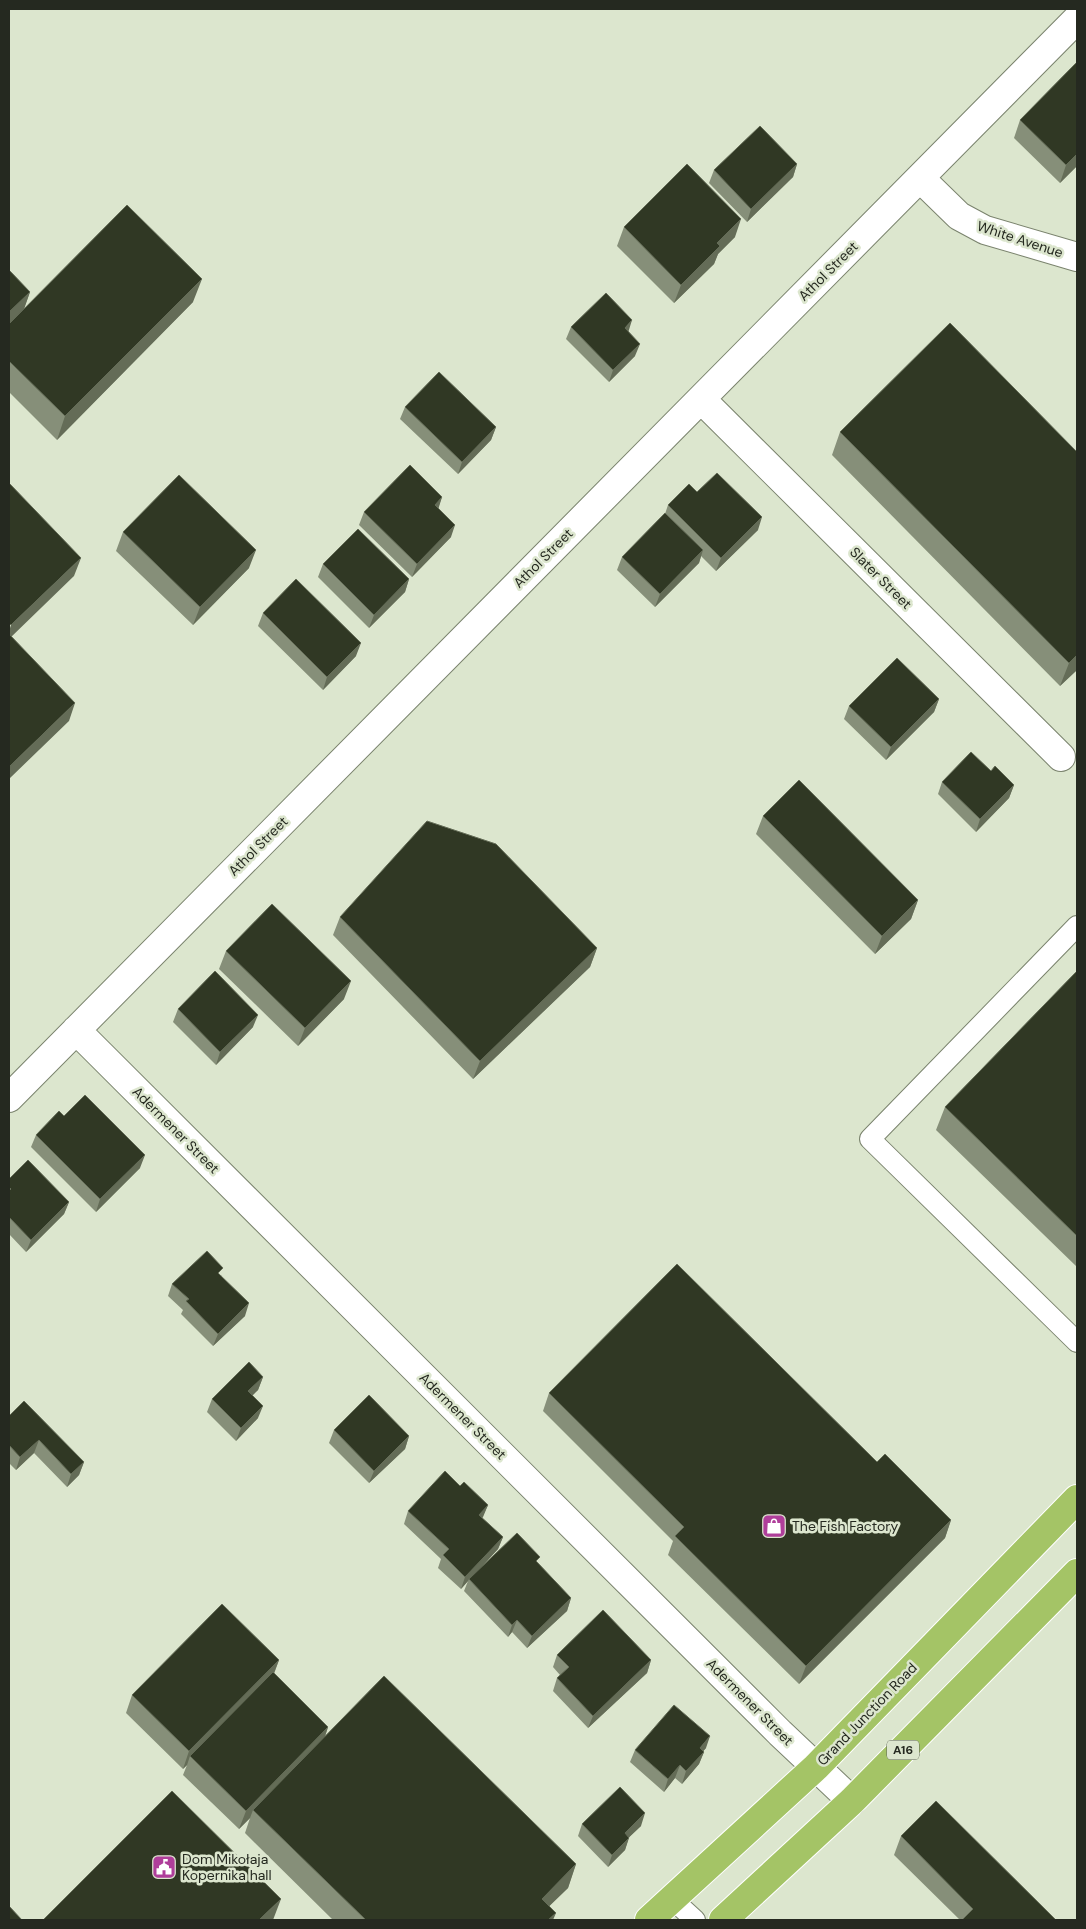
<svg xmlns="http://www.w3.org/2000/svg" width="1086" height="1929" font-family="'DM Sans',sans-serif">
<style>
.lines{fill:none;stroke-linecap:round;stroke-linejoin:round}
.service-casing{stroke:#7a836d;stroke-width:22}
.minor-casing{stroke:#7a836d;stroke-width:30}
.trunk-casing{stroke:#fff;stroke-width:30}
.service{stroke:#fff;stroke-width:20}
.minor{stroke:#fff;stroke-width:28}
.trunk{stroke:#a4c466;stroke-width:28}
.wall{fill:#868f79}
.shaded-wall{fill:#646c57}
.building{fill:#303824;stroke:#646c57}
.labels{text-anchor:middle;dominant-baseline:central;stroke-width:5;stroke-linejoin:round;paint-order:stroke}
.shield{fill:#dce6ce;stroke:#5c6254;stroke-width:1}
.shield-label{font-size:12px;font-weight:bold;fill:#252920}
.street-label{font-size:14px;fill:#252920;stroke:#dce6ce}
.poi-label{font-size:14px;fill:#252920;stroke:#dce6ce;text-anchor:start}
</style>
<rect width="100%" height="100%" fill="#dce6ce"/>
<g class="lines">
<g class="service-casing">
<path id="service" d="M1077,926l-207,213 207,203
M671,1898l24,22"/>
</g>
<g class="minor-casing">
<path id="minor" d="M920,178l39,38 26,14 92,27
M701,399l360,358
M76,1030l704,703 72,68
M9,1098l1068,-1079"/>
</g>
<g class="trunk-casing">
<path id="trunk" d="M649,1920l167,-153 261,-268
M723,1920l129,-119 225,-228"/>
</g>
<use href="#service" class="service"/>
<use href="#minor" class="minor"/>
<use href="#trunk" class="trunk"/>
</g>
<path class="wall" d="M1077,62v104l-17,17 -46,-45 6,-18z
M797,164l-4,13 -46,45 -38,-39 5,-13z
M624,227l111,10 -17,17 -4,10 -40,39 -57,-57z
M9,270l21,22 -6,16 169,-6 -136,138 -48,-48z
M571,327l57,5 7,24 -26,26 -43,-43z
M405,407l91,20 -5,13 -33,34 -58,-55z
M840,432l237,238 -17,16 -228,-231z
M697,492l61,38 -42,41 -15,-15 -2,7 -44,44 -38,-37 5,-13 43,-43 3,-9z
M442,497l-4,11 13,29 -39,40 -53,-52 5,-13z
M123,532l126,36 -56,57 -77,-74z
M323,564l86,15 -4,13 -36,36 -51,-51z
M263,613l93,43 -33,34 -65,-64z
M939,699l-5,13 -48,48 -42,-41 5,-13z
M991,771l23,14 -5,13 -33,34 -38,-38 4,-12z
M763,816l155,84 -7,19 -36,35 -119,-120z
M340,917l257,31 -7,19 -117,112 -140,-144z
M226,951l118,48 -46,47 -79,-77z
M1077,971v296l-141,-137 9,-23z
M178,1009l75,18 -37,38 -43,-43z
M64,1116l76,52 -44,44 -65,-65 5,-12z
M9,1179l60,23 -5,12 -38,38 -17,-18z
M221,1275l24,41 -32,30 -32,-32 2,-4 -15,-14 4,-12z
M263,1377l-5,13 -6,5 6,23 -22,23 -29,-29 5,-13z
M549,1393l328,69 74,58 -6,18 -146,146 -131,-129 5,-14 -130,-130z
M9,1416l75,46 -5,13 -12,12 -33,-34 -18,17 -7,-7z
M334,1430l75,6 -4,13 -36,34 -40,-40z
M460,1486l28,19 -6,13 21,19 -5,12 -16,17 56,-3 33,35 -4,13 -40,37 -15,-16 -4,5 -44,-46 4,-10 -7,8 -23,-21 3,-9 -37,-35 4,-13z
M557,1655l94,5 -4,13 -59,55 -35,-37 4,-13 3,-3 -7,-8z
M279,1660l-5,14 54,53 -3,10 251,127 -8,24 -19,18 4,14h-220l-88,-87 5,-15 -11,11 -56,-54 4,-10 -4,4 -57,-56 6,-18z
M706,1748l-3,3 1,1 -5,12 -17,20 -7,-6 -11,14 -34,-30 5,-12z
M582,1824l59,2 -12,11 -4,13 -17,17 -30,-31z
M901,1836l155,84h-96l-66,-65z"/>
<path class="shaded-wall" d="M1077,154v12l-17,17 6,-18z
M797,164l-4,13 -46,45 4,-13z
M741,219l-6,18 -17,17 -4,10 -40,39 7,-18 36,-42z
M202,279l-9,23 -136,138 8,-24z
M30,292l-8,23 -13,12v-15z
M632,320l-4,13 -3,-5z
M640,344l-5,12 -26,26 4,-12z
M496,427l-5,13 -33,34 4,-12z
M442,497l-4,13 -3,-5z
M762,517l-4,13 -42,41 5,-13z
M455,525l-4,12 -39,40 5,-13z
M256,550l-7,18 -56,57 7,-18z
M703,550l-4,13 -44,44 5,-13z
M81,558l-7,18 -65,63v-8l2,-6z
M409,579l-4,13 -36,36 5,-13z
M361,643l-5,13 -33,34 4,-13z
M1077,655v15l-17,16 9,-23z
M939,699l-5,13 -48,48 5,-13z
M75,703l-6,18 -60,58v-12z
M1014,785l-5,13 -33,34 4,-13z
M918,900l-7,19 -36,35 7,-18z
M597,948l-7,19 -117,112 7,-18z
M351,981l-7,18 -46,47 7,-18z
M258,1015l-5,12 -37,38 4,-13z
M145,1155l-5,13 -44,44 4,-13z
M69,1202l-5,12 -38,38 5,-12z
M249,1303l-4,13 -32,30 5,-12z
M263,1377l-5,13 -14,14 4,-13z
M263,1406l-5,12 -22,23 5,-13z
M409,1436l-4,13 -36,34 5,-12z
M39,1440l-5,13 -18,17 4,-13z
M84,1462l-5,13 -12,12 4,-13z
M488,1505l-5,12 -9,10 5,-12z
M951,1520l-6,18 -146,146 7,-18z
M503,1537l-5,12 -28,31 -1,-1 -1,2 -7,8 4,-12z
M571,1598l-4,13 -40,37 5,-12z
M517,1620l-5,12 -4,5 4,-12z
M279,1660l-7,18 -82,78 -3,9 -4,4 6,-18z
M651,1660l-4,13 -59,55 5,-12z
M328,1727l-6,18 -69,65 -3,8 -11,11 7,-18z
M710,1736l-4,12 -11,13 5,-13z
M704,1752l-5,12 -17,20 4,-13z
M680,1765l-5,13 -11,14 4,-13z
M645,1813l-4,13 -21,20 5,-13z
M629,1838l-4,12 -17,17 4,-12z
M576,1864l-8,24 -33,32 7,-21z
M281,1899l-8,21h-14z
M556,1913l-3,7h-5z"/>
<path class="building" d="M1077,62v92l-11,11 -46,-45z
M760,126l37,38 -46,45 -37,-39z
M687,164l54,55 -24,24 3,3 -39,39 -57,-58z
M127,205l75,74 -137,137 -56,-55v-37z
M9,270l21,22 -21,20z
M606,293l26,27 -7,8 15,16 -27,26 -42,-43z
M950,323l127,129v203l-8,8 -229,-231z
M439,372l57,55 -34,35 -57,-55z
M410,465l32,32 -7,8 20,20 -38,39 -53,-52z
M717,473l45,44 -41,41 -53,-53 21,-21 8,8z
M179,475l77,75 -56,57 -77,-75z
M9,483l72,75 -70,67 -2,-2z
M665,513l38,37 -43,44 -38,-37z
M358,529l51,50 -35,36 -51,-51z
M296,579l65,64 -34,34 -64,-64z
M9,634l66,69 -66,64z
M897,658l42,41 -48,48 -42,-41z
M971,752l20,19 4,-5 19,19 -34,34 -38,-37z
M799,780l119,120 -36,36 -119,-120z
M427,821l69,23 101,104 -117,113 -140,-144z
M272,904l79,77 -46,47 -79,-77z
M215,971l43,44 -38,37 -42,-43z
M1077,971v265l-132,-129z
M85,1095l60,60 -45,44 -64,-64 23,-24 5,5z
M28,1160l41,42 -38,38 -22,-23v-26l2,-2 -2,-2v-8z
M207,1251l16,17 -5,5 31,30 -31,31 -32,-33 3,-2 -17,-15z
M677,1264l200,198 8,-8 66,66 -145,146 -131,-130 9,-9 -135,-134z
M249,1362l14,15 -15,14 15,15 -22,22 -29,-29z
M369,1395l40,41 -35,35 -40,-41z
M24,1401l60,61 -13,12 -32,-34 -19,17 -11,-12v-29z
M445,1471l15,15 4,-4 24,23 -9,10 24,22 -38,40 -22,-22 6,-6 -41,-38z
M517,1533l23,24 -4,4 35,37 -39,38 -15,-16 -5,5 -43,-46z
M222,1604l57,56 -90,91 -57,-56z
M603,1610l48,50 -58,56 -36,-38 12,-11 -12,-12z
M273,1672l55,55 -82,84 -56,-55z
M384,1676l192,188 -34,35 14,14 -8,7h-182l-113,-110z
M674,1705l36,31 -10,12 4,4 -18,19 -6,-6 -12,14 -33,-29z
M620,1787l25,26 -20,20 4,5 -17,17 -30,-31z
M172,1791l109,108 -22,21h-216z
M936,1801l120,119h-94l11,-11 -72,-73z
M9,1906l13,14h-13z"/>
<defs>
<g id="shop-square" transform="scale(1.25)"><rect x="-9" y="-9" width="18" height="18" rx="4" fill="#af3e9a" stroke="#dce6ce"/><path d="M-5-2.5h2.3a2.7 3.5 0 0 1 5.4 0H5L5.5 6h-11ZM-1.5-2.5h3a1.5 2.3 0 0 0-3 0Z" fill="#fff"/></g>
<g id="civic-square" transform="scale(1.25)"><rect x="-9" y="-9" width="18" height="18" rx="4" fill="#af3e9a" stroke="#dce6ce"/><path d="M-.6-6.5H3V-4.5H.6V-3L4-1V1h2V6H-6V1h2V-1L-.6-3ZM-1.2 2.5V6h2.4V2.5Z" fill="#fff"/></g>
</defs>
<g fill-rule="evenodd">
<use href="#shop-square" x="774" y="1526"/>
<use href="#civic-square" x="164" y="1867"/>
</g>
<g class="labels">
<rect class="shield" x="887" y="1740.5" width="32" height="19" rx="4"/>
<g class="shield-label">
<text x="903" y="1750">A16</text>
</g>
<g class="street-label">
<text transform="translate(1020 239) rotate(18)">White Avenue</text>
<text transform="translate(828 271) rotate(-45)">Athol Street</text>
<text transform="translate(543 558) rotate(-45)">Athol Street</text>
<text transform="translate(881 578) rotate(45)">Slater Street</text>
<text transform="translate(258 846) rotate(-45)">Athol Street</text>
<text transform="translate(176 1130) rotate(45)">Adermener Street</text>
<text transform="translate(463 1416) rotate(45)">Adermener Street</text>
<text transform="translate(750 1702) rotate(45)">Adermener Street</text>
<text transform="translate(867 1714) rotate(-46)">Grand Junction Road</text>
</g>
<g class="poi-label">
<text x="792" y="1526">The Fish Factory</text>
<text x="182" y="1859">Dom Mikołaja<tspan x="182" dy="16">Kopernika hall</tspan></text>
</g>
</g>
<rect width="1086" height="1929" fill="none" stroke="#252920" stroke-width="20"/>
</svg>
